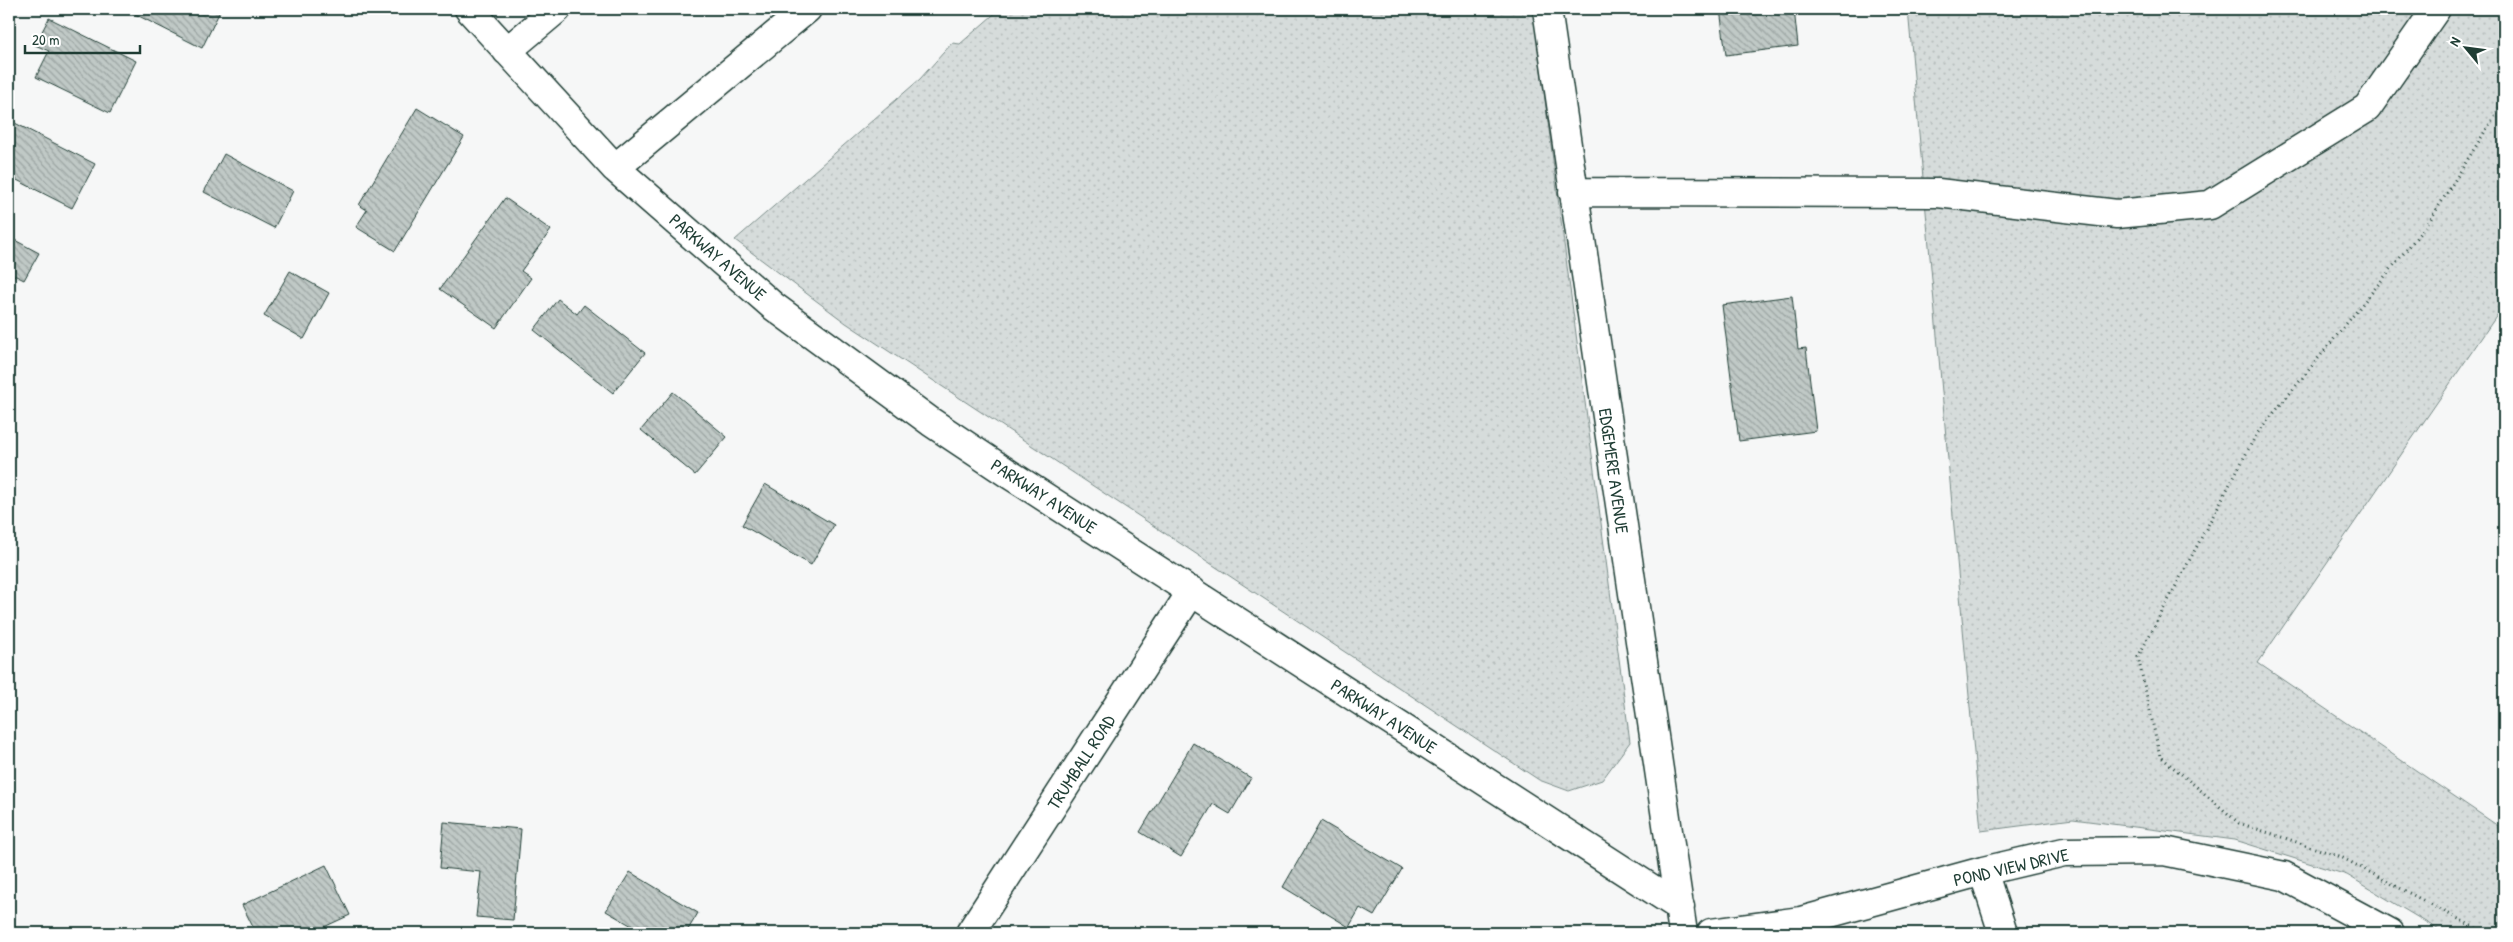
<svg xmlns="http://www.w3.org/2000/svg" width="2513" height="942" font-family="'Patrick Hand',sans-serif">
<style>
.grass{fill:url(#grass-dots);stroke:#7a8c88}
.building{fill:url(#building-back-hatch);stroke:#1f3d34}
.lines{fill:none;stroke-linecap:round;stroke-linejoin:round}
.minor-casing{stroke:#1f3d34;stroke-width:31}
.path{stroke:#1f3d34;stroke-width:3;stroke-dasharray:1 4;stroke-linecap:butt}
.minor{stroke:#fff;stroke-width:28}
.labels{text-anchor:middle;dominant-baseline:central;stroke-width:4;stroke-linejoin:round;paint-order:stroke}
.street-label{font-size:18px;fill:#1f3d34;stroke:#fff}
</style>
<defs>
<pattern id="grass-dots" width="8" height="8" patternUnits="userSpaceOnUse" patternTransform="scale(1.25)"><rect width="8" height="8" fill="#d6dcdb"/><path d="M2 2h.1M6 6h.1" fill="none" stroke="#b7bebd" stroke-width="1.8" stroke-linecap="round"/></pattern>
<pattern id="building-back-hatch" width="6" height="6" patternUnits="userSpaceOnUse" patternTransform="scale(1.25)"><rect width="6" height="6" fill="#c0c9c6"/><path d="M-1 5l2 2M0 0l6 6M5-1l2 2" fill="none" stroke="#9ba4a2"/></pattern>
</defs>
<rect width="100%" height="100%" fill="#f6f7f7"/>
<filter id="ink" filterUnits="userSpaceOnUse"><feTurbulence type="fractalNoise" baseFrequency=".02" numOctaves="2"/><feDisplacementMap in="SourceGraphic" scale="10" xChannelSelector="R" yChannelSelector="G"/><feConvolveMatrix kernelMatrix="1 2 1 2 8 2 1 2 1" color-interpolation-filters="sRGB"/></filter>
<g filter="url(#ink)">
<path class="grass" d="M1000,9h533l97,733 -28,38 -33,11 -30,-11 -693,-457 -111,-83 185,-161 32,-36 8,1z
M1908,9h596v296l-246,358 246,167v103h-60l-97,-58 -112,-35 -162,-21 -92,12z"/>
<path class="building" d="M125,9h96l-19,39z
M1720,9h74l4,37 -72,9z
M49,18l87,43 -26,52 -74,-36 13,-26 -14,-6z
M417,108l47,29 -69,114 -39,-24 11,-17 -8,-5z
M9,120l86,44 -23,44 -63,-32z
M224,154l69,37 -19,37 -70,-36z
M505,198l46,32 -30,41 10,7 -35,50 -56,-39z
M9,237l30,16 -15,27 -10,-5 -5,11z
M290,271l39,22 -25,46 -40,-23z
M1792,296l6,53 8,-1 10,83 -77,10 -17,-136z
M558,299l19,15 7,-9 61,48 -32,40 -79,-63z
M673,392l54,45 -32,38 -54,-45z
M765,484l69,41 -23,40 -69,-40z
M1193,743l58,35 -21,36 -17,-10 -32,53 -41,-25z
M1321,821l81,48 -28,47 -14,-8 -11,19 -66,-40z
M444,822l77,7 -8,91 -37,-3 5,-45 -41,-4z
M326,865l24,50 -39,18h-55l-14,-28z
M630,872l68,41 -12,20h-49l2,-3 -33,-19z"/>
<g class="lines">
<g class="minor-casing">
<path id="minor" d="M469,9l146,159 158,138 158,116 78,52 671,433
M1547,9l136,924
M507,51l50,-42
M615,168l192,-159
M1573,192l365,1 179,21 93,-9 157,-97 69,-99
M1983,871l20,62
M970,933l222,-342
M1711,933l90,-12 182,-50 81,-19 100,-1 120,25 106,57"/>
</g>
<path class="path" d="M2485,933l-146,-77 -100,-33 -79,-67 -22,-99 118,-222 173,-213 75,-121"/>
<use href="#minor" class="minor"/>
</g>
</g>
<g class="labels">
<g class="street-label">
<text transform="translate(718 257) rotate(41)">PARKWAY AVENUE</text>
<text transform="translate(1614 471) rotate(82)">EDGEMERE AVENUE</text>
<text transform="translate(1044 496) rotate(33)">PARKWAY AVENUE</text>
<text transform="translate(1384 716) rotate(33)">PARKWAY AVENUE</text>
<text transform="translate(1081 762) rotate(-57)">TRUMBALL ROAD</text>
<text transform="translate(2011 867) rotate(-13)">POND VIEW DRIVE</text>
</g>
</g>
<rect width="2513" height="942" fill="none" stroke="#fff" stroke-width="30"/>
<rect x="15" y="15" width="2483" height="912" fill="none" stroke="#1f3d34" stroke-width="2" filter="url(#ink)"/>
<g transform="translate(2466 48) rotate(299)" stroke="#ffffff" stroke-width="4" paint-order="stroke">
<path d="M0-4L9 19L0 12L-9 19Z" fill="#1f3d34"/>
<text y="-8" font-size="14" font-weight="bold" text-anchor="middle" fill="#1f3d34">N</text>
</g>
<path d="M25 45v8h115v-8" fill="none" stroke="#1f3d34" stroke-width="2.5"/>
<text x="32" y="45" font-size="15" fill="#1f3d34" stroke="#ffffff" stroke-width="4" paint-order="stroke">20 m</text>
</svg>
